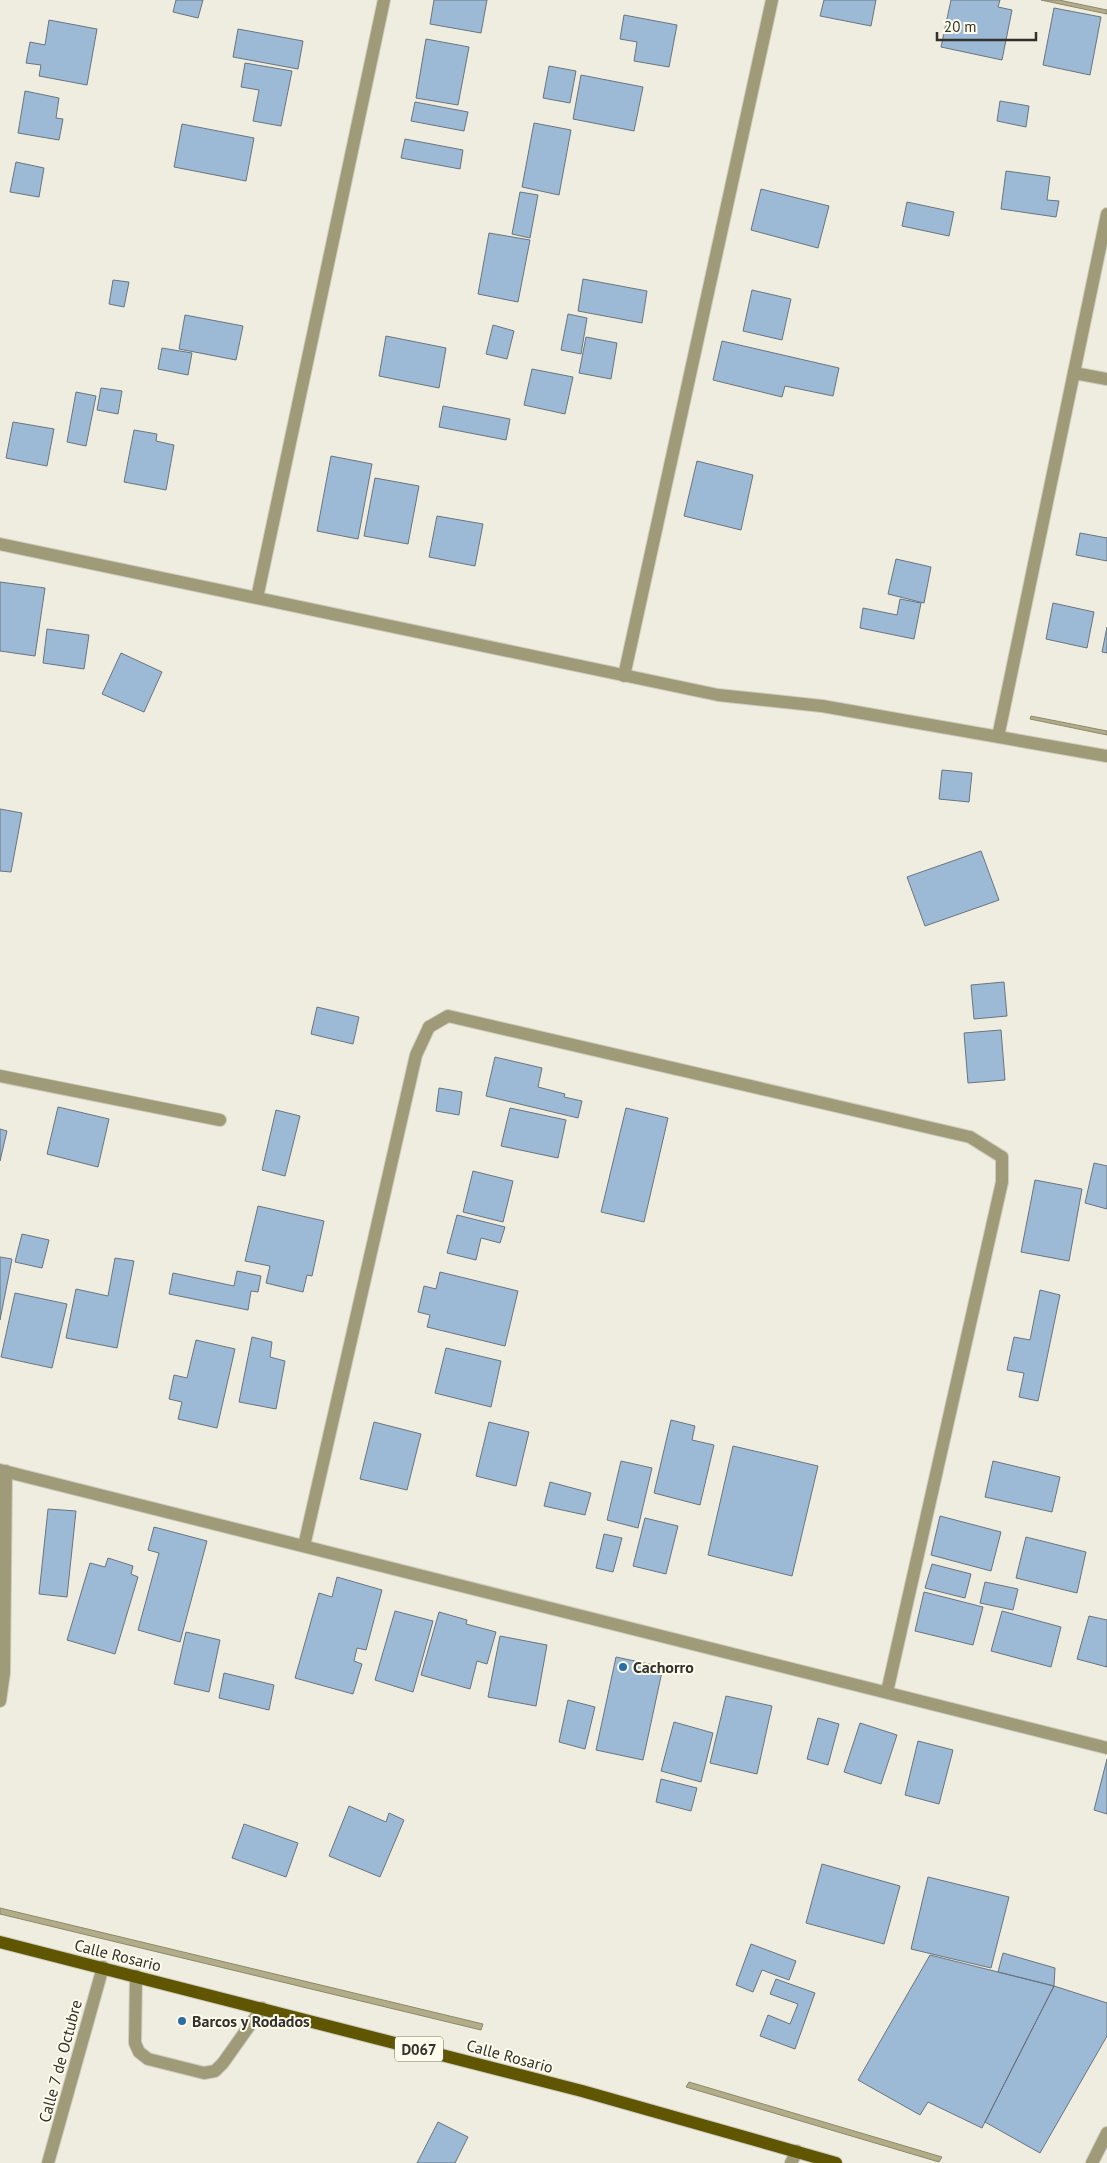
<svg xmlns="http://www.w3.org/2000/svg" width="1107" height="2163" font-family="'PT Sans',sans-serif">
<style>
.water{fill:#b2ad88;stroke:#8c886c}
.building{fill:#9cbad5;stroke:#6a747e}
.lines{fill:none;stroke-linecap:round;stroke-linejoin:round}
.service-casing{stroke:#cdcbbf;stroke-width:14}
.minor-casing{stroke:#cdcbbf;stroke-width:14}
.primary-casing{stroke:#cdcbbf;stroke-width:14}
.service{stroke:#9f9a77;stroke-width:12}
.minor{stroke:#9f9a77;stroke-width:12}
.primary{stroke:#605500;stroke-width:12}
.poi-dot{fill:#296da2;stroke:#fdfbec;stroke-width:2}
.labels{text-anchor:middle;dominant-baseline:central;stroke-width:4;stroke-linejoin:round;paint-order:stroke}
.shield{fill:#fdfbec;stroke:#6f6e66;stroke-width:1}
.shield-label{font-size:15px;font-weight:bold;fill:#32312c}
.poi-label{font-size:16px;font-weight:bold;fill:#32312c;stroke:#fdfbec;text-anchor:start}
.street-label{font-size:16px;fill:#32312c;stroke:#fdfbec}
</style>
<rect width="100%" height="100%" fill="#efeddf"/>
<path class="water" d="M1041,0h18l48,10v4z
M1031,716l76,15v4l-77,-16z
M0,1908l483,116 -2,6 -481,-116z
M689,2082l253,75 -3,5 -253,-75z"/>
<path class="building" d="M176,0h27l-5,18 -25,-6z
M434,0h53l-6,33 -51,-9z
M824,0h52l-5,26 -51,-10z
M951,0h49l-2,7 14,3 -10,50 -61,-13z
M1054,8l47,9 -11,58 -47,-10z
M624,15l53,10 -8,42 -35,-6 3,-19 -17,-3z
M49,20l48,9 -10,56 -48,-9 2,-11 -15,-2 4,-21 15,3z
M238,29l65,12 -5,28 -65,-12z
M426,39l43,8 -11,58 -42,-7z
M245,63l47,8 -11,55 -28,-5 6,-31 -18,-3z
M549,66l27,5 -6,32 -27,-5z
M581,75l62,12 -9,44 -61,-12z
M25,91l34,7 -3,20 7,1 -4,21 -41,-7z
M1000,101l29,5 -3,21 -29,-6z
M415,102l53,10 -4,19 -53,-10z
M534,123l37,7 -12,65 -37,-8z
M182,124l72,14 -8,43 -72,-14z
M405,139l58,11 -3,19 -59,-11z
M16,162l28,6 -5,29 -29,-5z
M1006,171l44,6 -3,23 12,1 -3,16 -55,-8z
M761,189l68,17 -11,42 -67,-18z
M520,192l18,3 -8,43 -18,-4z
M907,202l47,10 -5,24 -47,-10z
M489,233l41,7 -12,62 -40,-8z
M583,279l64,12 -5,32 -64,-12z
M113,280l16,2 -5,25 -15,-3z
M752,290l39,9 -9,41 -39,-9z
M568,314l19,4 -6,36 -20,-4z
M185,315l58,11 -7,34 -57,-11z
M493,325l21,6 -7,28 -21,-5z
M386,336l60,12 -7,40 -60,-12z
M586,337l31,6 -6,36 -32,-6z
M722,341l117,27 -6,28 -48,-10 -3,11 -69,-17z
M162,348l30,5 -4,22 -30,-6z
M532,369l41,8 -8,37 -41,-9z
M101,388l21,3 -4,23 -21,-4z
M76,392l20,4 -10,50 -19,-4z
M443,406l67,13 -4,21 -67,-13z
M13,422l41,7 -7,37 -41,-8z
M134,430l23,4 -1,7 18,4 -8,45 -42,-8z
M331,456l41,8 -14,75 -41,-8z
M697,461l56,14 -12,55 -57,-14z
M375,478l44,8 -11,58 -44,-8z
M437,516l46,8 -8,42 -46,-9z
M1080,533l27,5v23l-31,-6z
M896,559l35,8 -7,36 -36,-9z
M0,582l45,6 -10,68 -35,-5z
M900,599l21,4 -7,36 -54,-11 3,-20 34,7z
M1053,603l41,9 -7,36 -41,-9z
M1107,627v26l-5,-1z
M47,629l42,6 -5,34 -41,-6z
M121,653l41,19 -18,40 -42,-18z
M942,770l30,3 -3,29 -30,-3z
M0,809l22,4 -11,59 -11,-1z
M981,851l18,49 -74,26 -18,-49z
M1004,982l3,34 -33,3 -3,-34z
M317,1007l42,10 -6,27 -42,-10z
M1001,1030l4,50 -37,3 -4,-50z
M495,1057l47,11 -4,19 27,7 -1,3 18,4 -4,17 -92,-22z
M439,1088l23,4 -3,23 -23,-4z
M58,1107l51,12 -11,48 -51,-13z
M510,1108l56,12 -8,38 -57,-12z
M626,1108l42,10 -24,104 -43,-10z
M276,1110l24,6 -15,60 -23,-6z
M0,1129l7,2 -7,30z
M1094,1163l13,3v43l-22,-6z
M473,1171l40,10 -10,41 -40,-10z
M1035,1180l47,9 -13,72 -48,-9z
M258,1206l66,15 -12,55 -5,-1 -4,17 -37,-9 4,-17 -25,-5z
M457,1215l48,12 -5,16 -19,-5 -5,22 -29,-7z
M22,1234l27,6 -7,28 -27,-6z
M0,1257l12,2 -12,61z
M115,1258l19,3 -17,87 -51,-10 10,-49 32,7z
M237,1271l24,5 -3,16 -7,-1 -3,19 -79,-16 4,-21 61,13z
M440,1272l78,19 -13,55 -78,-19 3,-12 -12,-3 6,-26 12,3z
M1040,1290l20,5 -22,106 -19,-4 5,-24 -17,-3 7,-33 16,3z
M15,1293l52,11 -15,64 -51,-11z
M252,1337l20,5 -2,15 15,4 -9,48 -37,-7z
M196,1340l39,9 -18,79 -39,-9 4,-17 -13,-3 5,-24 13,3z
M446,1348l55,13 -10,46 -56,-14z
M671,1420l24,6 -3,14 22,5 -14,60 -46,-12z
M374,1422l47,12 -14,56 -47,-11z
M489,1422l40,10 -13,54 -40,-10z
M733,1446l85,20 -26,110 -84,-21z
M621,1461l31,7 -14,60 -31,-8z
M993,1461l67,16 -8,35 -67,-15z
M550,1482l41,11 -6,22 -41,-9z
M48,1509l28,2 -9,86 -28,-3z
M940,1516l61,16 -10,39 -60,-16z
M645,1518l33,8 -12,48 -33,-8z
M154,1527l53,14 -27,101 -42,-12 21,-77 -11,-3z
M604,1534l18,4 -9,34 -17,-4z
M1026,1537l60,15 -9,41 -61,-15z
M108,1558l25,8 -2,8 7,3 -23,77 -48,-14 23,-77 15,4z
M932,1564l39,10 -6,24 -40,-10z
M337,1577l45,13 -16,60 -9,-2 -3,13 8,3 -9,30 -58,-16 24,-85 13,4z
M985,1582l33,7 -5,21 -33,-7z
M924,1592l59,15 -10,38 -58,-14z
M395,1611l38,10 -20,71 -38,-12z
M1002,1611l59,16 -10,40 -60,-16z
M439,1612l28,8 -1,4 30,8 -9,32 -10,-3 -7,28 -49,-14z
M1089,1616l18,4v47l-30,-8z
M186,1632l34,8 -11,52 -35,-8z
M500,1636l47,9 -11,61 -48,-9z
M616,1657l47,10 -20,93 -47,-10z
M224,1673l50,12 -5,25 -50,-12z
M726,1696l46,10 -15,68 -47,-11z
M568,1700l27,7 -10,42 -26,-7z
M818,1718l21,6 -11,41 -21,-6z
M674,1722l39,11 -12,49 -40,-11z
M860,1723l37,12 -16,49 -37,-12z
M918,1741l35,9 -14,54 -34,-9z
M1107,1759v55l-13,-4z
M661,1779l36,9 -6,23 -35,-9z
M349,1806l37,16 3,-9 15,7 -24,57 -51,-21z
M244,1824l54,19 -12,34 -54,-19z
M822,1864l78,22 -16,58 -78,-21z
M928,1877l81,20 -18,71 -80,-19z
M751,1944l45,17 -7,19 -27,-10 -9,22 -17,-7z
M1003,1953l52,15 -1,18 -56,-14z
M930,1955l124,31 -72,142 -54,-26 -8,13 -62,-35z
M776,1979l39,14 -20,56 -35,-13 8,-21 22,9 8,-20 -28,-10z
M1054,1986l53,17v33l-67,117 -55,-31z
M438,2122l30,15 -13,26h-38z"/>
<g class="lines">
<g class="service-casing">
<path id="service" d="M429,1027l19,-11 522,121 32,20
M0,1076l220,44
M136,1976l-1,67 4,9 9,7 56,14 11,-2 8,-8 39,-55"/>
</g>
<g class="minor-casing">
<path id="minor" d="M1074,373l33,6
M0,544l718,151 104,11 285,50
M257,598l127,-598
M624,676l148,-676
M998,737l109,-523
M0,1470l1107,278
M304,1546l112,-491 13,-28
M887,1692l115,-510v-25
M0,1701l4,-28 2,-202
M48,2163l55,-196
M791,2163l6,-12
M1092,2163l15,-30"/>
</g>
<g class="primary-casing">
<path id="primary" d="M0,1942l582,149 254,72"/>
</g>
<use href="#service" class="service"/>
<use href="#minor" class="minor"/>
<use href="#primary" class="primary"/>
</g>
<g class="poi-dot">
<circle cx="623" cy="1667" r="5"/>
<circle cx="182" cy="2021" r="5"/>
</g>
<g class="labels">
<rect class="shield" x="395" y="2036.5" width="48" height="25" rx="4"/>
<g class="shield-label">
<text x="419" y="2049">D067</text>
</g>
<g class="poi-label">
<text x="633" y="1667">Cachorro</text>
<text x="192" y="2021">Barcos y Rodados</text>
</g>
<g class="street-label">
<text transform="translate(118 1955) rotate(14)">Calle Rosario</text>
<text transform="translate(510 2056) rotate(15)">Calle Rosario</text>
<text transform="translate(60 2061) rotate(-75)">Calle 7 de Octubre</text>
</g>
</g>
<path d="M937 32v8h99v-8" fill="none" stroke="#32312c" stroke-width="2.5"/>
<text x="944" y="32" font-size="15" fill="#32312c" stroke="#fdfbec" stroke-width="4" paint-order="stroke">20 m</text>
</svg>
